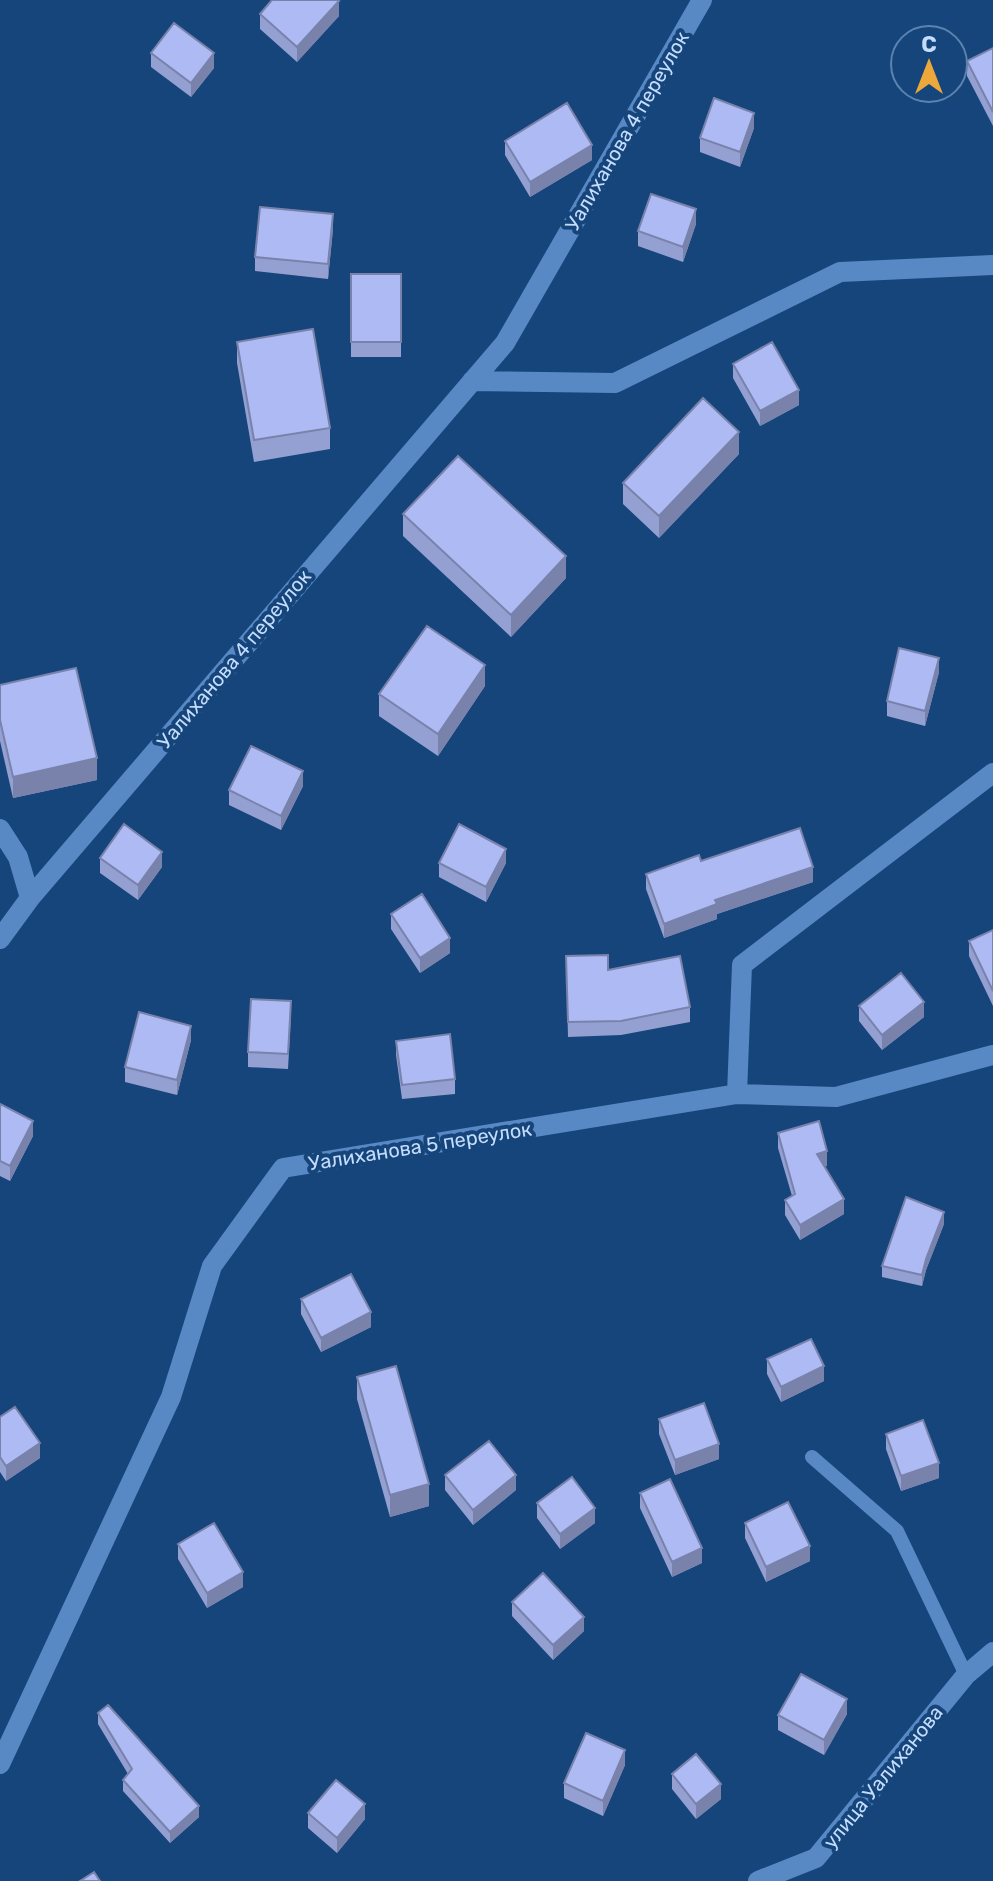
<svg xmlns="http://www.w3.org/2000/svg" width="993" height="1881" font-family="Rubik,sans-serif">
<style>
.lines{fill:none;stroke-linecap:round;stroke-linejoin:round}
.lane{stroke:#5989c4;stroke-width:14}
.street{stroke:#5989c4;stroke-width:20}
.wall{fill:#95a0d2}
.shaded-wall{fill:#7982ab}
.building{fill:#adbaf4;stroke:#7982ab;stroke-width:2}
.labels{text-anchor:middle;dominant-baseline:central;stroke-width:8;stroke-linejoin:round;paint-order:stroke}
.street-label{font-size:20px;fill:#c4ddfd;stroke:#16457b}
</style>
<rect width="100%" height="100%" fill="#16457b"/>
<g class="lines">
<path class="lane" d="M812,1457l85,74 69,144"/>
<path class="street" d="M472,381l143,2 225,-111 153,-7
M0,829l18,28 12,41
M0,939l30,-41 475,-555 197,-343
M737,1094l5,-129 251,-192
M0,1764l171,-367 41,-131 71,-98 454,-74 99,3 157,-42
M758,1881l58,-23 150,-183 27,-23"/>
</g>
<path class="wall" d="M260,14l79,2 -42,46 -37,-33z
M993,48v78l-26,-50v-15z
M151,53l63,15 -23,29 -40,-30z
M754,128l-14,39 -40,-15v-14z
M505,141l87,19 -62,37 -25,-42z
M696,224l-13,38 -45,-16v-15z
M333,229l-5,50 -73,-8v-14z
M351,274h50v83h-50z
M237,342l93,86v21l-76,13 -17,-99z
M733,364l66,41 -39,21 -27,-48z
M739,454l-80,84 -36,-34v-21z
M403,514l163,64 -55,59 -108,-101z
M939,672l-14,54 -38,-10v-15z
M0,685l97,95 -84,18 -13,-57z
M485,686l-47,70 -59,-40v-22z
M303,786l-22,44 -52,-25v-15z
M100,858l62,9 -24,33 -38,-27z
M701,861l112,21 -96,32v5l-53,19 -18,-49v-15z
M439,863h67l-20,39 -47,-25z
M391,914l59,39 -30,20 -29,-44z
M993,930v76l-24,-50v-15z
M566,956l42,14 82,37v15l-69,13 -53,2z
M859,1006l65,11 -42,33 -23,-29z
M291,1016l-3,53 -40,-2v-15z
M191,1040l-14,55 -52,-13v-15z
M396,1041l59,38v15l-53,5 -6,-44z
M0,1104l33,32 -23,45 -10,-5z
M778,1133l49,33h-2l19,48 -44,26 -15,-25v-15l7,-4 -14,-48z
M944,1224l-18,46 -4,16 -40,-9v-11z
M301,1299l70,28 -50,25 -20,-38z
M767,1359l57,22 -43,21 -14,-28z
M357,1377l72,129 -39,11 -33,-118z
M0,1417l40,41 -34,23 -6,-9z
M659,1419l60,40 -44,16 -16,-41z
M886,1434l53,44 -38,13 -15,-42z
M445,1475l71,15 -43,35 -28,-35z
M640,1493l62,70 -30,14 -32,-69z
M537,1503l58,20 -35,26 -23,-31z
M745,1523l65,38 -44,21 -21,-44z
M178,1544l65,43 -36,21 -29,-49z
M512,1602l72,29 -31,29 -41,-44z
M98,1713l101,104 -29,26 -47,-52v-11l5,-6 -30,-50z
M847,1714l-23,41 -46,-25v-15z
M625,1765l-22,51 -39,-18v-15z
M672,1774l49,25 -25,20 -24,-30z
M308,1813l57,6 -28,34 -29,-25z"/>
<path class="shaded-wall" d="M339,1v15l-42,46v-15z
M214,53v15l-23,29v-14z
M754,113v15l-14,39v-15z
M592,145v15l-62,37v-15z
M696,209v15l-13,38v-15z
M333,214v15l-5,50v-15z
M799,390v15l-39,21v-15z
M739,432v22l-80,84v-22z
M566,556v22l-55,59v-22z
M939,658v14l-14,54v-15z
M485,665v21l-47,70v-22z
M97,758v22l-84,18v-21z
M303,771v15l-22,44v-14z
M506,849v14l-20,39v-15z
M162,852v15l-24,33v-15z
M813,867v15l-96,32v5l-53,19v-14l51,-24z
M450,938v15l-30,20v-15z
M924,1002v15l-42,33v-15z
M191,1026v14l-14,55v-15z
M33,1121v15l-23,45v-15z
M827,1151v15l-10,2v-14z
M844,1199v15l-44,26v-15z
M944,1212v12l-18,46 -4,16v-11l4,-16z
M371,1312v15l-50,25v-14z
M824,1366v15l-43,21v-15z
M40,1443v15l-34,23v-15z
M719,1444v15l-44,16v-15z
M939,1463v15l-38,13v-15z
M516,1475v15l-43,35v-15z
M429,1484v22l-39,11v-22z
M595,1508v15l-35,26v-15z
M810,1546v15l-44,21v-15z
M702,1548v15l-30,14v-15z
M243,1572v15l-36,21v-15z
M584,1617v14l-31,29v-15z
M847,1699v15l-23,41v-15z
M625,1750v15l-22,51v-15z
M721,1784v15l-25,20v-15z
M365,1804v15l-28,34v-15z
M199,1806v11l-29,26v-11z"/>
<path class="building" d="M272,0h65l2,1 -42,46 -37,-33z
M174,23l40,30 -23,30 -40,-30z
M993,48v64l-26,-51z
M714,98l40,15 -14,39 -40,-14z
M567,103l25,42 -62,37 -25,-41z
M651,194l45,15 -13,38 -45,-16z
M260,207l73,7 -5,50 -73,-7z
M351,274h50v68h-50z
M313,329l17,99 -76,12 -17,-98z
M772,342l27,48 -39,21 -27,-47z
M703,398l36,34 -80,84 -36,-33z
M458,456l108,100 -55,59 -108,-101z
M427,626l58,39 -47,69 -59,-40z
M899,648l40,10 -14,53 -38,-10z
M76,668l21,90 -84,19 -13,-57v-35z
M251,746l52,25 -22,45 -52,-26z
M124,824l38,28 -24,33 -38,-27z
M459,824l47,25 -20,38 -47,-24z
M800,828l13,39 -98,33 2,4 -53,20 -18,-50 53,-19 2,6z
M422,894l28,44 -30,20 -29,-44z
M993,930v61l-24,-50z
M608,955v15l72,-14 10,51 -69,14 -53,1 -2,-66z
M901,973l23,29 -42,33 -23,-29z
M251,999l40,2 -3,53 -40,-2z
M139,1012l52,14 -14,54 -52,-13z
M450,1034l5,45 -53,6 -6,-44z
M0,1104l33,17 -23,45 -10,-5z
M819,1121l8,30 -10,3 27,45 -44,26 -15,-25 10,-6 -17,-61z
M906,1197l38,15 -18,47 -4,16 -40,-9z
M351,1274l20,38 -50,26 -20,-39z
M811,1339l13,27 -43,21 -14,-28z
M396,1366l33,118 -39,11 -33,-118z
M704,1403l15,41 -44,16 -16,-41z
M15,1407l25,36 -34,23 -6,-9v-40z
M923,1420l16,43 -38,13 -15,-42z
M489,1441l27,34 -43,35 -28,-35z
M572,1477l23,31 -35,26 -23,-31z
M670,1479l32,69 -30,14 -32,-69z
M788,1502l22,44 -44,21 -21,-44z
M214,1523l29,49 -36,21 -29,-49z
M543,1573l41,44 -31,28 -41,-43z
M801,1674l46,25 -23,41 -46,-25z
M108,1705l91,101 -29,26 -47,-52 9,-11 -34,-56z
M586,1733l39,17 -22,51 -39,-18z
M696,1754l25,30 -25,20 -24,-30z
M336,1780l29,24 -28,34 -29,-25z
M94,1872l6,9h-20z"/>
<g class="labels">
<g class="street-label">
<text transform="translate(627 131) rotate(-60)">Уалиханова 4 переулок</text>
<text transform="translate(234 659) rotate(-50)">Уалиханова 4 переулок</text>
<text transform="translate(420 1146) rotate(-9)">Уалиханова 5 переулок</text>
<text transform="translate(883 1777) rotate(-51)">улица Уалиханова</text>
</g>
</g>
<g transform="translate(929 64)"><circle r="38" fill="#16457b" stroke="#5c82af" stroke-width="2"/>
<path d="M0-6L14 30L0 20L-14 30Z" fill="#eda83b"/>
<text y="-12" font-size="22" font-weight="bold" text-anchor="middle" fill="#c4ddfd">С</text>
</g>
</svg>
